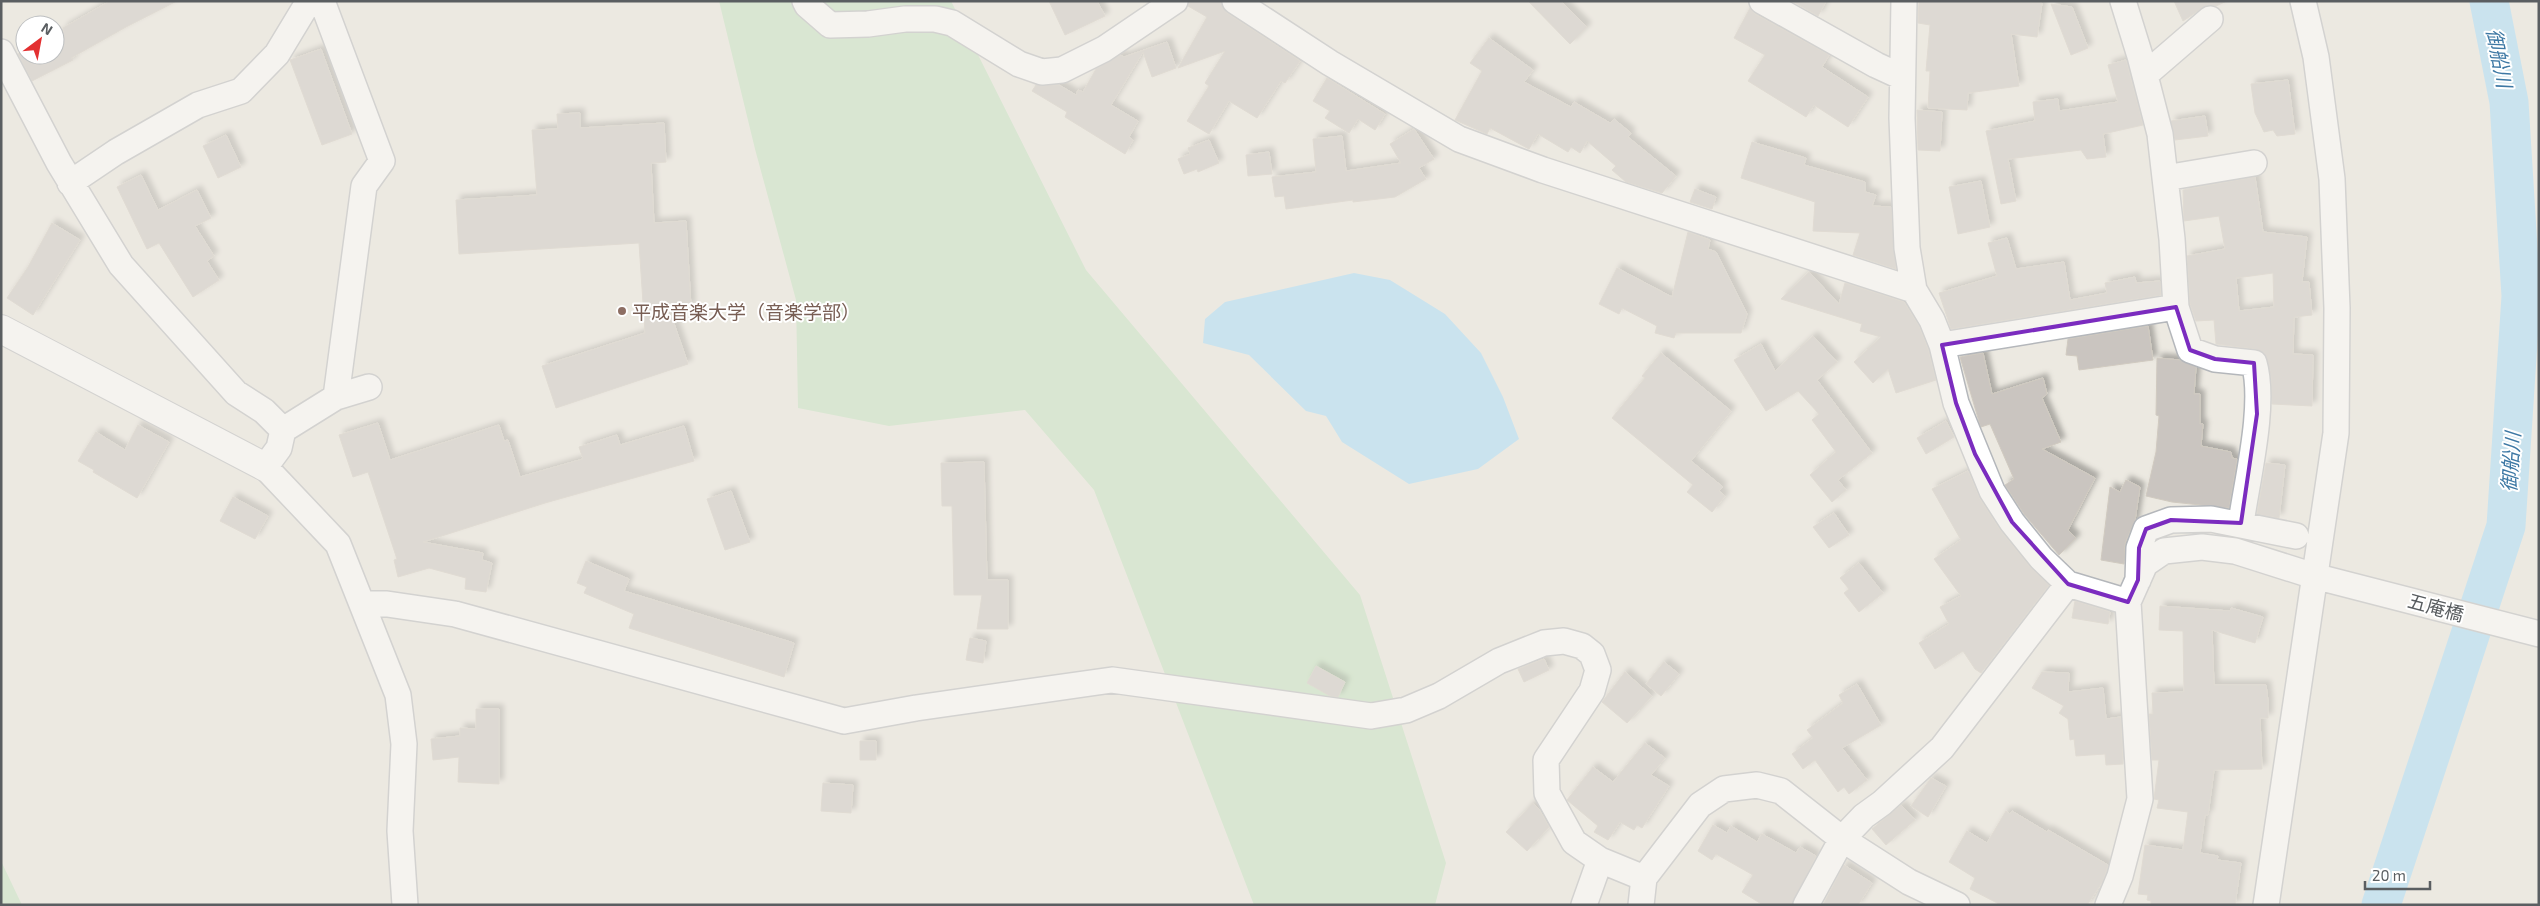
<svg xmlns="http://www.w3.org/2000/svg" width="2540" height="906" font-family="'Exo 2','Noto Sans JP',sans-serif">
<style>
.green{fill:#c1e3be}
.water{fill:#a1dcfc}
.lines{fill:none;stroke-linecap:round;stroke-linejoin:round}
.river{stroke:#a1dcfc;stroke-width:39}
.building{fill:#cac5c0;stroke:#d0cac0;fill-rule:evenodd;filter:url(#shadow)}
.minor-casing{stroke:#b4b7bb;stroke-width:28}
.tertiary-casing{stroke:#b4b7bb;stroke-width:30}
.minor{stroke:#fff;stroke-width:25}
.tertiary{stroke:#fff;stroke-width:28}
.marked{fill:none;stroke:#7b2cbf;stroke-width:4;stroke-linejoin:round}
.education-dot{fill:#8d6e63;stroke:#fff;stroke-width:2}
.labels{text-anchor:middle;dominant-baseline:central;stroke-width:4;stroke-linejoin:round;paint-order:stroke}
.education-label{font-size:19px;fill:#785e54;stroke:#fff;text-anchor:start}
.street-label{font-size:19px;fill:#5a5e61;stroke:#fff}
.water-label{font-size:20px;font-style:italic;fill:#3d78a4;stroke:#fff}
</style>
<defs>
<filter id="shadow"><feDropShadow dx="4.5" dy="-4.5" stdDeviation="2.5" flood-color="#0004"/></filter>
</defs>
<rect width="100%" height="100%" fill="#ece9e1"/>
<path class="green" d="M719,1h232l135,269 274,325 86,268 -11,42h-181l-160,-415 -69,-80 -136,16 -91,-18 -2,-108 -41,-151z
M1,861l21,44h-21z"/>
<path class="water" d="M1354,273l36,7 55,34 36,39 22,44 16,42 -41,30 -69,15 -67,-42 -16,-26 -20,-5 -57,-56 -46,-12 2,-24 20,-17z"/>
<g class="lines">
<path class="river" d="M2381,905l125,-379 15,-230 -12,-194 -20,-101"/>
</g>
<path class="building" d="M110,1h67l-51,26 -55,31 2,2 -41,21 -14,-27 7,-3v4h30v-19l9,-5 -1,-3z
M1049,1h48l8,15 -40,19z
M1189,1h32l6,12 73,48 -15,22 -4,-2 -24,37 -28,-17 -20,33 -22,-13 22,-35 -4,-3 20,-32 -47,17 29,-51 -19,-11z
M1528,1h33l26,26 -17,17z
M1792,1h34l-8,15z
M1919,1l123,2 -5,34 -26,-3 8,52 -51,7 -1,17 -39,-2 2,-37h-4l4,-46 -12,-2z
M2174,1h53l-11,5 -9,-1 -24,16z
M2051,4l21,3 16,41 -17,7z
M1750,8l5,6 74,41 -7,12 46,30 -20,30 -34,-22 -8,12 -58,-36 17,-26 -31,-17z
M1489,38l44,32 -9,12 47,25 3,-5 36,21 4,-4 17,14 -3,4 48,39 -14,17 -36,-11 -14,-12 4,-4 -29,-25 -7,12 -9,-6 -3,5 -30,-18 -9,15 -39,-21 -3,6 -32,-14 27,-49 -12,-8z
M1167,42l9,26 -24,9 -9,-25 -32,53 27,16 -9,16 4,3 -8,14 -60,-37 2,-5 -35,-21 4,-6h23l17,10 2,-5 5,2 13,-23 24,-14 4,2z
M321,49l31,85 -30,11 -32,-85z
M2126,60l17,65 -40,9 3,23 -19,2 -6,-9 -73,9 8,42 -15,3 -15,-73 49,-10 -2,-19 25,-3 1,12 59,-9 -10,-37z
M1327,78l58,36 -10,16 -17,-11 -9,14 -24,-15 5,-7 -17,-10z
M2288,80l7,54 -18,2 -4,-6 -9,2 -9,-19 -4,-29z
M1917,110l25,2 -2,39 -22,-1z
M580,113v15l84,-5 2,39 -15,1 3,60 32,-2 5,86 -22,2 19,55 -132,44 -14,-42 103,-33 -6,-90 -180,11 -3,-54 81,-5 -5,-65 26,-1 -1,-15z
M2205,116l3,20 -33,4 -4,-19z
M1414,129l20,30 -15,9 7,11 -31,18 -42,5v-2l-67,9 -2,-13 -9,1 -3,-20 44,-5 -3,-33 29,-3 4,35 55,-8 -11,-19z
M226,135l15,32 -23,11 -15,-32z
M1209,140l10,23 -21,9 -1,-3 -13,5 -6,-15 12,-5 -2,-6z
M1752,142l54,16 -2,7 61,17v10l11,3 -4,11 19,1 5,62 -43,-14 7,-22 -47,-2 2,-29 -74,-24z
M1269,152l3,22 -24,2 -2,-21z
M141,175l17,35 39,-20 14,28 -16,8 19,30 -7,5 12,19 -26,17 -34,-54 -12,6 -30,-62z
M2255,177l8,55 44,5 -5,45h7l3,33 -18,2 -1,37 20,1 -1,51 -40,-2 -1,-27 -7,-24 -9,-4 -39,-5 -2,-24 -18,1 -6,-17 -3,-48 38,-7 -6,-33 -35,5 -1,-31zM2273,273l1,34 -35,4 -3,-33z
M1981,181l9,46 -32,7 -9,-47z
M1695,189l21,8 -4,12 -22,-7z
M52,223l28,17 -47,75 -26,-17 21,-31z
M1688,232l22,8 -2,9 8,3 31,62 -6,19h-65l-2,5 -19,-5 2,-7 -35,-18 -3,6 -20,-10 18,-36 55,29z
M2007,238l9,31 48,-7 6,38 37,-7 -2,-10 30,-6 1,6 24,-2 1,14 -210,34 -12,-36 58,-17 -9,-33z
M1809,272l30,32 6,-21 59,19 15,24 9,23 8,31 -40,13 -8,-24 -15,14 -19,-21 27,-25 -21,-6 2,-7 -81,-25z
M2148,326l5,34 -74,10 -2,-14 -11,-1 2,-16z
M1813,336l24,26 -20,18 55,73 -34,27 8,10 -14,12 -22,-27 26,-23 -24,-32 7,-6 -21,-23 -32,20 -32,-51 27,-16 14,27z
M1661,353l70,58 -40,50 32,26 -4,4 6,5 -13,16 -25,-20 6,-7 -81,-67 33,-40 -3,-2z
M1983,353l9,41 51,-16 4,16 -5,4 19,44 -19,7 53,29 -27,52 8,8 -17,17 -35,-41 -19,-29 9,-6 -24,-55 -9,3 -1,-2 -20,-68z
M2157,358l23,2 16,7 -2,27h6v30h3l-2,22 30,6 1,6 5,1 -8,49 -57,-6 -26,-6 10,-44 3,-36 -3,-1z
M1946,421l8,16 -28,17 -9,-16z
M378,423l12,37 109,-35 5,16 4,-1 12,37 63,-18 -4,-12 38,-12 3,10 64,-19 10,35 -149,42 -122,39 60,11 -1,7 10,3 -6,29 -21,-3 1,-11 -37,-10 -31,9 -4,-17 3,-1 -29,-87 -15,5 -14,-42z
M138,425l31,17 -32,56 -44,-26 1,-2 -16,-9 18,-29 29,18z
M984,462l3,118h21v49h-31l5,-34h-28l-2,-89h-10l-1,-43z
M2266,463l19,2 -6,53 -22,-4z
M1968,471l12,28 20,31 30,37 19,18 -68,88 -6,-4 -12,-18 -28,18 -16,-26 30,-19 -9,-17 21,-11 -27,-37 27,-19 -29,-51z
M2126,480l14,7 -5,33 -10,23 -1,21 -23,-4 9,-73 10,5z
M731,491l19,51 -25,8 -18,-51z
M233,497l35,19 -13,23 -35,-18z
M1834,513l15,22 -20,13 -16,-21z
M586,561l43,18 -5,12 170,52 -10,34 -155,-49 5,-14 -50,-21 3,-6 -10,-4z
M1859,563l24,30 -24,19 -15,-19 5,-4 -9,-11z
M2075,601l35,11 -2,12 -36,-6z
M2160,606l70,5 1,-3 32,9 -8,26 -43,-13 2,55h52l2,16v17h-8l2,51 -48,1 -6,45h-3l-5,38 18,3 -1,4 24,3 -6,42h-84v-4l-4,-1 1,-5 -10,-1 7,-49 38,5 5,-38 -31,-4 2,-8 -5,-1 5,-39h-7l-3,-46h4l-1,-21 32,-1 -1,-61 -24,-1z
M970,638l16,3 -3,22 -17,-3z
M1544,659l5,11 -25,12 -6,-13z
M1664,662l15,12 -18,22 -15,-12z
M1316,666l29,16 -7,15 -8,-1 -23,-13z
M1625,672l27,24 -25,27 -25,-21z
M2042,672l27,1 -1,19 35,-4 3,31 15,-2 2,47 -17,1 -1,-11 -29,2 -2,-17 -4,1 -2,-21 -9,-6 5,-7 -32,-18z
M1857,684l24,41 -39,23 25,32 -18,14 -5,-7 -6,5 -23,-32 -12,9 -11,-15 21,-16 -6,-8 36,-27 -4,-8z
M476,709h23v75l-41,-2 1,-25 -26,3 -2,-21 29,-3v-8l16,1z
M860,741h16v19h-16z
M1645,743l20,15 -14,17 18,11 -27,42 -5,-3 -3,5 -14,-8 -12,18 -14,-8 4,-6 -31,-26 26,-33 20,15z
M1931,778l15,8 -18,31 -17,-11z
M823,783l30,2 -2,28 -30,-2z
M1533,803l6,6 10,18 -22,24 -21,-19z
M1901,805l14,15 -29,25 -14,-16z
M2006,811l4,3 2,-3 35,21 1,-2 60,35 -5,16 -16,24h-86l-31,-16 5,-11 -26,-16 18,-31 20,12z
M1713,825l14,8 4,-7 26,16 5,-8 34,19 4,-6 16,9 -24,49h-29l-21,-13 11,-17 -37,-21 -4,6 -14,-9z
M1844,865l28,18 -14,22h-35z"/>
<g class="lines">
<g class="minor-casing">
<path id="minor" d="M805,1l2,4 23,20 38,-1 37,-5h30l17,4 67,41 23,8 20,-2 42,-21 71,-48
M1235,1l95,62 129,76 84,31 371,120
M1762,1l114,64 26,12
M1904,1l-2,117 5,130 7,42 18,30 10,25 14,58 36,88 20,31 29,36 27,26 60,18
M2123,1l17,55 20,78 12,105 4,68 14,43 25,9 39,4c12,41 -7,117 -13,160
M1,52l58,111 62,102 115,128 28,18 19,19 -4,18 -14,19 73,77 60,151 6,49 -4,87 5,74
M2145,75l65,-56
M2165,178l89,-15
M70,183l46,-31 82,-47 43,-14 36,-37 32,-53
M1942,345l234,-38
M336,397l33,-10
M283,430l53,-33 28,-211 18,-25 -60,-160
M2138,580l1,-32 7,-19 25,-9 40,-1 85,17
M362,604h25l68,10 389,107 72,-13 196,-28 259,36 35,-6 33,-14 60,-35 45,-18 20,-2 18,5 10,8 6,16 -6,21 -46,69 1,33 27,49 26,18 44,18 56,-73 24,-16 33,-4 24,6 61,48 67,43 48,23
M1584,905l16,-45
M1641,905l3,-27
M1806,905l36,-66 22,-23 18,-13 60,-55 126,-164
M2108,905l12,-29 20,-77 -12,-197 17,-38 19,-13 38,-4 33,4 79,25 225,58
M2266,905l70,-472 1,-125 -5,-129 -16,-122 -13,-56"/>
</g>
<g class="tertiary-casing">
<path id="tertiary" d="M1,329l264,138"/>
</g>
<use href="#minor" class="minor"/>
<use href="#tertiary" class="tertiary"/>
</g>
<path d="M0 0H2540V906H0ZM2176,307l14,43 25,9 39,4 3,51 -16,109 -70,-3 -25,9 -7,19 -1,32 -10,22 -60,-18 -56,-62 -37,-68 -19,-51 -14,-58z" fill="#ece9e1" fill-opacity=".55" fill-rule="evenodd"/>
<path class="marked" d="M2176,307l14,43 25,9 39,4 3,51 -16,109 -70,-3 -25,9 -7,19 -1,32 -10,22 -60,-18 -56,-62 -37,-68 -19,-51 -14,-58z"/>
<circle class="education-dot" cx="622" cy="311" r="5"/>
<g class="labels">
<g class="education-label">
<text x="632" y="311">平成音楽大学（音楽学部）</text>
</g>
<g class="street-label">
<text transform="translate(2436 607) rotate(15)">五庵橋</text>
</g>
<g class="water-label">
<text transform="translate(2500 58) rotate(79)">御船川</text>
<text transform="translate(2510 462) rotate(-86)">御船川</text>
</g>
</g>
<rect width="2540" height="906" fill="none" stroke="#5a5e61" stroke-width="5"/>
<g transform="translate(40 40) rotate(32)"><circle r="24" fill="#ffffff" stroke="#bdbfc0"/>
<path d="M0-4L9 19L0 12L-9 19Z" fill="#e33031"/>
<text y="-8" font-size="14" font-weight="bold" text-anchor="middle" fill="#5a5e61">N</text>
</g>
<path d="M2365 881v8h65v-8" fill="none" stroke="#5a5e61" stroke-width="2.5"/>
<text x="2372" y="881" font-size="15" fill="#5a5e61" stroke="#ffffff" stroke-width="4" paint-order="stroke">20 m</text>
</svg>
